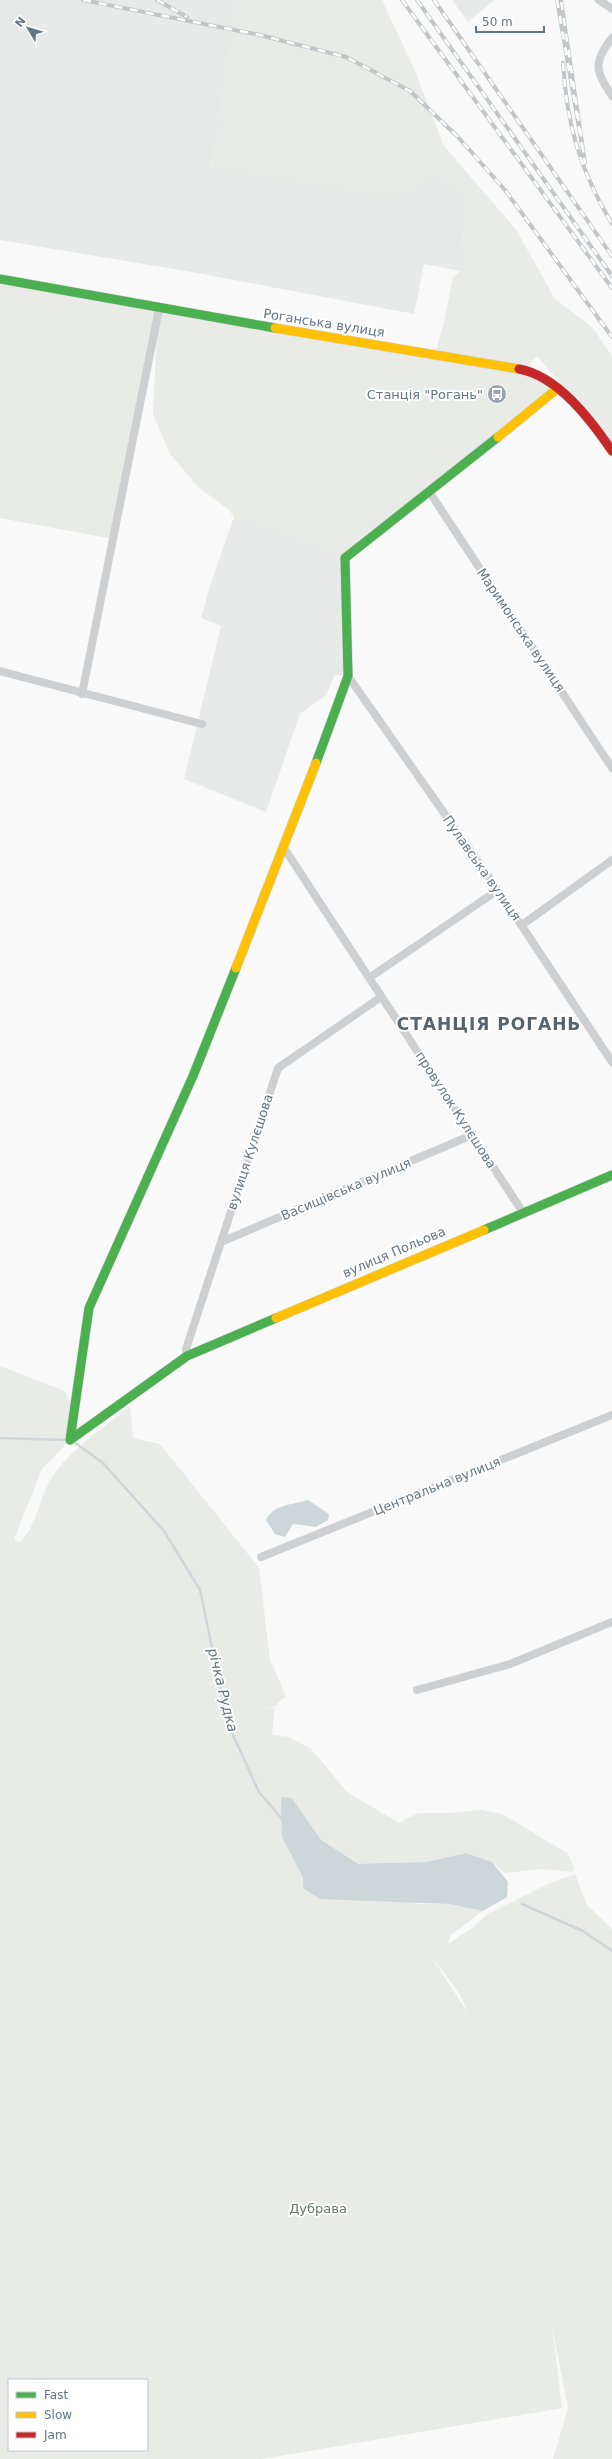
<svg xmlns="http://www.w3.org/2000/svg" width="612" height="2459" font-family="'DejaVu Sans',sans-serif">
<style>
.built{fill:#e8e9e9}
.green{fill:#e8ebe6;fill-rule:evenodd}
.water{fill:#ced6d9}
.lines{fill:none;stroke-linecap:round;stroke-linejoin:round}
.stream{stroke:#ced6d9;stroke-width:2.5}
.fast-casing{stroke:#d5d6d7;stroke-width:10}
.slow-casing{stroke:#d5d6d7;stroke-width:10}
.jam-casing{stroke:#d5d6d7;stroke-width:10}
.street{stroke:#cecfd0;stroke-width:8}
.fast{stroke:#4caf50;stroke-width:9}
.slow{stroke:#ffc107;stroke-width:9}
.jam{stroke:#c62828;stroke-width:9}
.rail-casing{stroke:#c3c5c6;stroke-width:4}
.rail{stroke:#fff;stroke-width:2.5;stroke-dasharray:8;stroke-linecap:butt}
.labels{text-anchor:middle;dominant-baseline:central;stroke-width:4;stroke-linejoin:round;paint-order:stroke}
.street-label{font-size:13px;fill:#657683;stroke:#fff}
.poi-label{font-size:13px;fill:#657683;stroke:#fff;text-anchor:end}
.park-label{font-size:13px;fill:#687a64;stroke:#fff}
.water-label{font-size:14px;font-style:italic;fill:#60757c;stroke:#fff}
.district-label{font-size:17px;font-weight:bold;letter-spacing:1px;fill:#57646e;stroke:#fff}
</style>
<rect width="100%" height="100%" fill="#f9f9f9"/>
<path class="built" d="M0,0h237l-25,169 200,22 22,-19 33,28 -7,71 -36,-7 -10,50 -217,-41 -197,-33z
M452,0h42l-26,22z
M234,517l111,41 3,118 -13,-1 -9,20 -26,19 -34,98 -82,-33 37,-153 -20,-8 9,-32z"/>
<path class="green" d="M237,0h145l33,71 29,75 73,85 38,68 37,28 20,29v95l-25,-36 -50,-59 -12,13 33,19 -213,170 -111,-41 -6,-8 -30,-22 -28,-33 -17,-40 5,-100 -45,225 -113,-21v-239l435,76 9,-33 9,-45 7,-6 7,-71 -33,-28 -22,19 -24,7 -176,-29z
M0,1366l65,25 9,19 -4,30 -28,29 -28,70 6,3c17,-16 19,-44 31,-63 14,-25 56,-54 79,-73l3,32 27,6 99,124 11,92 16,36 -12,11 -14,3 15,-2 -3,27 17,2 22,12 36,43 52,31 19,-10h30l33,-3 21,4 65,39 7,14 -2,5 -30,-3 -37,4 -13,-11 -26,-9 -40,9 -68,3 -37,-25 -29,-42 -10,-1v40l21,41 114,26h32l34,7 -32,24 -3,9 24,-16 17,-15 59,-29 27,-10 12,31 25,24v530h-59l15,-51 -16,-82 10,82 -300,51h-262zM430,1955l30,39 8,19zM9,2380h138v70h-138z"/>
<path class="water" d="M308,1500l21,14 -1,6 -12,7 -23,-3 -8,13 -10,-3 -9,-14c8,-16 26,-15 42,-20z
M281,1797l11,1 29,42 37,24 68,-2 40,-9 26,9 16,20 -1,15 -24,14 -34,-7 -129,-5 -17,-11v-10l-21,-41z"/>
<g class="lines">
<path class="stream" d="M0,1438l67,2
M74,1442l29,21 61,68 36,59 28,134 31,68 24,28
M522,1904l61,27 29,20"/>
<g class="fast-casing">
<path id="fast" d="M0,279l275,49
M316,763l32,-87 -3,-118 153,-121
M484,1230l128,-55
M70,1440l19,-132 104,-232 43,-108
M70,1440l117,-84 89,-38"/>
</g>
<g class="slow-casing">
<path id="slow" d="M275,328l244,41
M498,437l60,-49
M236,968l80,-205
M276,1318l208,-88"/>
</g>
<g class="jam-casing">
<path id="jam" d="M519,369c39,7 72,51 93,82"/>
</g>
<path class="street" d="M599,0l13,9
M612,38c-19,24 -17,34 0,58
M430,493l182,275
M0,671l202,53
M348,676l150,214 114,172
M82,694l77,-385
M284,848l238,363
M522,925l90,-65
M369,978l129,-88
M221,1242l251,-107
M187,1356l-1,-7 92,-281 103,-71
M261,1557l351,-142
M417,1690l93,-26 102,-42"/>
<use href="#fast" class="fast"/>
<use href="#slow" class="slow"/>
<use href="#jam" class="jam"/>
<g class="rail-casing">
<path id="rail" d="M83,0l177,35 86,22 64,34 48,46 47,53 107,147
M157,0l30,17
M402,0l210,288
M417,0l195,276
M434,0l178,256
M557,0l28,163 -24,-163
M563,63c4,63 17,107 49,161"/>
</g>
<use href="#rail" class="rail"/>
</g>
<defs>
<g id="bus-disc" transform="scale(1)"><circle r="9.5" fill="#99a4ac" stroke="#fff"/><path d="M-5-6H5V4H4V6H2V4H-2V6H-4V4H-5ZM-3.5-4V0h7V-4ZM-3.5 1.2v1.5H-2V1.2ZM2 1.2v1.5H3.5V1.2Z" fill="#fff"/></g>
</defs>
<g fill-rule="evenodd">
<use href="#bus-disc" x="497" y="394"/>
</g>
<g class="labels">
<g class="street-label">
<text transform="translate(324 323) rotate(9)">Роганська вулиця</text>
<text transform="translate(521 630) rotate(56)">Маримонська вулиця</text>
<text transform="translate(482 868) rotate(55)">Пулавська вулиця</text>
<text transform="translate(456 1110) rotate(57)">провулок Кулєшова</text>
<text transform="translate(250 1152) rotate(-72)">вулиця Кулєшова</text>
<text transform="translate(346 1189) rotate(-23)">Васищівська вулиця</text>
<text transform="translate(394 1252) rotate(-23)">вулиця Польова</text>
<text transform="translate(437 1486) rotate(-22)">Центральна вулиця</text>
</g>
<g class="poi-label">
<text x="483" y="394">Станція "Рогань"</text>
</g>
<g class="park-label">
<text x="318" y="2208">Дубрава</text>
</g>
<g class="water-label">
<text transform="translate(223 1690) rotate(76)">річка Рудка</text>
</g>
<g class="district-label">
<text x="489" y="1024">СТАНЦІЯ РОГАНЬ</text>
</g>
</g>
<rect x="8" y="2379" width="140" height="72" fill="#ffffff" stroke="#c1c8cd"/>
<rect x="16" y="2392" width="20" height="6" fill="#4caf50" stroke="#c1c8cd"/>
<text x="44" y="2399" font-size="12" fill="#657683">Fast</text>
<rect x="16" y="2412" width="20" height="6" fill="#ffc107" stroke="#c1c8cd"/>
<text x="44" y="2419" font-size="12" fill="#657683">Slow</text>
<rect x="16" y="2432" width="20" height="6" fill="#c62828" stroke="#c1c8cd"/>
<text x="44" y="2439" font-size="12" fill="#657683">Jam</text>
<g transform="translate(28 28) rotate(308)" stroke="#ffffff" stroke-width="3" paint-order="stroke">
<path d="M0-3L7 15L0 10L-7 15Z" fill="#657683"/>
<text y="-6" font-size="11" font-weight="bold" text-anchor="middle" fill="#657683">N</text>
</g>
<path d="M476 26v6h68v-6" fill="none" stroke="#657683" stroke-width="2"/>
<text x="482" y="26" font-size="12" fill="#657683" stroke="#ffffff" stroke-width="3" paint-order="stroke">50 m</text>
</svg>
